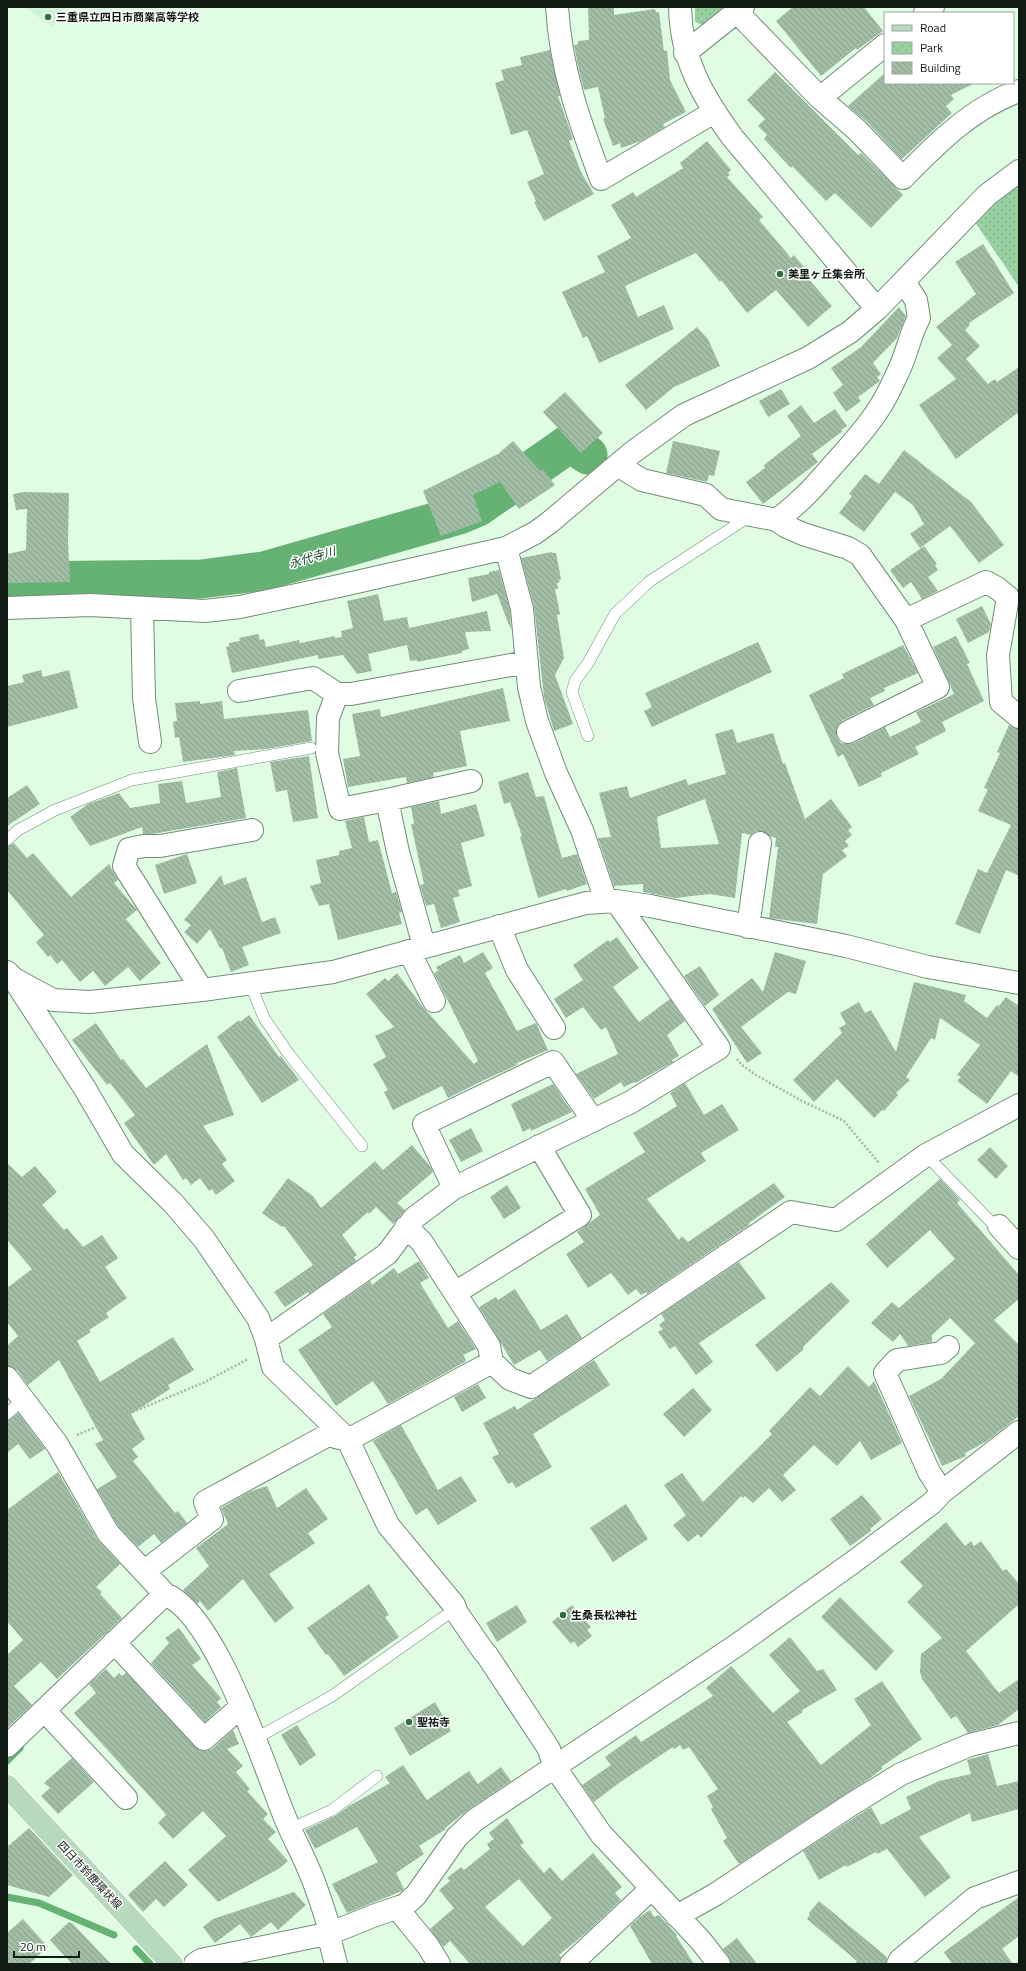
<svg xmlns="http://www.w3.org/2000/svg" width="1026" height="1971" font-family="'Titillium Web','Noto Sans JP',sans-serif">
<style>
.built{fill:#d0f3d5}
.park{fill:url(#park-dots)}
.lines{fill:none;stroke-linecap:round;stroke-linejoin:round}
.stream{stroke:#65b274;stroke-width:7}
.river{stroke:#65b274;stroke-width:39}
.building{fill:url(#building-back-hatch);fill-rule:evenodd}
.lane-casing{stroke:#728c76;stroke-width:12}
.street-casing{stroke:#728c76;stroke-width:24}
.primary-casing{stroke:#fff;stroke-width:24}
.path{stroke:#a1b8a4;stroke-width:2.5;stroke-dasharray:2 2;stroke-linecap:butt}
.lane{stroke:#fff;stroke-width:11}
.street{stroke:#fff;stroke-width:22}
.primary{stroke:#b7d9bc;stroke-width:22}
.poi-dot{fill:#2c713c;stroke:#fff;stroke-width:1.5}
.labels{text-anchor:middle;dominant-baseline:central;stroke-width:3;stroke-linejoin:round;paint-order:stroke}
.poi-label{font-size:11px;font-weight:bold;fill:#111b13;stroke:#fff;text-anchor:start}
.street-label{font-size:11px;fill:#111b13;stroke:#fff}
.water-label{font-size:12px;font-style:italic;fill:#144c23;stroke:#fff}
</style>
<defs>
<pattern id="park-dots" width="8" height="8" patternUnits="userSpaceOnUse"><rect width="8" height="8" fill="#98d1a1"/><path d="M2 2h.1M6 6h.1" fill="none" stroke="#82b38a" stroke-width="1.8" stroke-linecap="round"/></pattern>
<pattern id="building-back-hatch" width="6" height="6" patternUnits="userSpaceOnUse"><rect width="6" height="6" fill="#a2bda5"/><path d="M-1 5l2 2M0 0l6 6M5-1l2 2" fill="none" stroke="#8aa28d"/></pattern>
</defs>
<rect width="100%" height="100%" fill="#e0fde4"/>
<path class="built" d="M25,7h40l-13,20z"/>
<path class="park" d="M695,7h34l-24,19 -10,-4z
M1019,185v102l-44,-65 22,-21z"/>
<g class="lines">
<path class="stream" d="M7,1761l13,-13
M7,1897l32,6 75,32
M136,1949l14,15"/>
<path class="river" d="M7,581l194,-2 63,-8 195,-56 19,-8 92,-64 18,12"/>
</g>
<path class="building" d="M588,7h26v8l41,-6 1,3h3l5,39 3,-1 3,30 16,32 -23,12 2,3 -24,14 -20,7 -1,-5 -7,3 -10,-27 2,-1 -7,-31 -14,3 -5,-19 -5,-26 4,-1v-3l11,-1z
M793,7h71l19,24 -26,19 -1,-2 -35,28 -45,-55z
M550,50l10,46h-2l15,43 -4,2 12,31 13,22 -50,27 -10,-19 2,-1 -9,-19 17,-8 -17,-44 -16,5 -16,-52 9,-3 -3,-10 21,-5 -2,-8z
M775,72l83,83 3,-2 42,42 -32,33 -36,-35 -9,8 -34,-35 -1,2 -27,-29 3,-4 -9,-9 7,-7 -18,-19z
M885,73v10h90l-24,12 3,4 -8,7 6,7 -50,46 -36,-38 -18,-15z
M707,141l24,29 -3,3 2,2 -3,2 36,40 -4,3 32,38 3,-3 14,17 -3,3 27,31 -24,21 -32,-37 -29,23 -26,-33 -1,2 -24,-29 -71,33 13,31 26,-12 10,24 -75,34 -12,-27 -4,2 -21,-46 43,-20 -8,-16 34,-18 -20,-33 22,-13 3,5 47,-29 -3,-5z
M983,244l31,49 -45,30 1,2 -5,5 15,16 -14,13 22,25 7,-5 2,3 22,-15v45l-63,47 -37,-54 37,-26 -19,-21 15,-13 -16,-18 40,-33 -21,-32z
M899,307l7,9 -9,22 -24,25 8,11 -4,3 3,4 -22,16 3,4 -15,11 -13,-19 10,-8 -12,-17 30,-21z
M697,327l11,12 12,27 -46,21 -28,23 -21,-25z
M781,389l9,15 -22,13 -9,-16z
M565,392l38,41 -22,20 -38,-41z
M801,405l13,18 21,-14 12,17 -6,4 2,1 -31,23 6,8 -55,42 -17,-22 19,-14 -1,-3 37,-29 -14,-20z
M513,441l27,30 3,-2 12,16 -36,24 -19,-27 -27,13 9,26 -41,15 -18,-45 75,-37z
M673,441l47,10 -6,25 -5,-1 -2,7 -41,-9z
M904,450l67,52 33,43 -25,18 -29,-37 -30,22 -10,-14 14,-10 -11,-19 -18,-13 -31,40 -25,-19 13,-17 -3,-2 16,-20 14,10z
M24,492l45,1 -1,49 2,40 -63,1v-29l19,-4 1,-41 -11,1 -3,-16z
M924,546l13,18 -2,1 3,5 -10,7 10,14 -16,8 -11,-17 -8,6 -13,-18z
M552,552v1h4l5,26 -2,1 1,2 -3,1 1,6h-3l5,25 -3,1 7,43 -9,17 18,49 -19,7 -10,-34 -10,-91 -13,-48z
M499,570l11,41 1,19 -14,-36 -25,8 -4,-24 21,-4v-2z
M378,594l6,27 23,-4 2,11 78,-17 4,20 -26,1 4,17 -7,2v2l-45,9v-2l-7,1 -3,-16 -39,9 4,17 -15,3 -14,-19 -25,4v-4l-86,18 -6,-26 3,-1v-3l11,-2 -1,-3 19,-4 2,6 4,-1 2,8 33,-7 1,3 35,-7v2l7,-1 -1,-6 12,-3 -6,-27z
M982,606l9,18 -2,8 -21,11 -12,-24z
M956,636l14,27 -3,1 17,37 -42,21 4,9 -31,16 4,7 -38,19 1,3 -23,11 -16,-33 -5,3 -29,-62 35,-17 -2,-4 61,-29 15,28 -34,15 1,3 -15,7 4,7 -32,16 -4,4 -2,6 1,7 4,5 6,1 7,-1 31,-16 5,10 31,-15 -5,-10 38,-18 -21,-47z
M758,642l14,30 -120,55 -8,-16 8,-4 -7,-14z
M41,670l2,7 26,-7 9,38 -71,19v-41l17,-4 -2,-7z
M503,688l7,33 -50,10 7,35 -34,7 1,4 -27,6 -1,-6 -58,10 -5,-28 17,-3 -8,-42 28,-5 1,8z
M200,701v3l22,-3 2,18 84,-9 4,31 -46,8 -32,2 1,4 -52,7 -4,-25 -4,1 -2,-16 4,-1 -2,-18z
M1009,725l10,4v147l-13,-6 -26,64 -25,-10 23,-55 9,4 24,-48 -33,-14 10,-22 -4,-1 16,-35 -3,-1z
M733,729l4,14 36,-10 10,31 2,-1 20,56 26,-20 21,28 -4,3 4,5 -7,6 4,5 -7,4 5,6 -24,18 -6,50 -48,-6 9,-71h-3l1,-9 -5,-1 -9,-6h-6l-5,4 -9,-2 -7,65 -25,-4 -35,4 -32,-6v-8l-29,2 -16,-48 13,-1 -12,-44 28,-7 3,12 56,-19 2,6 38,-11 -11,-40zM705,799l14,45 -58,4 -4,-31z
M309,756l9,62 -25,4 -6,-32 -11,2 -6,-30z
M237,768l9,50 -94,16h-9l-1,-7 -52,19 -20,-29 18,-13 31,-11 11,15 30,-5 -2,-19 24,-3 4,22 35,-6 -4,-25z
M528,772l8,25 8,-1 18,62 15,-4 10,30 -20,7 -1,-2 -28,9 -18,-61 2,-1 -12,-34 -6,2 -6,-22z
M27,785l13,19 -33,22v-28z
M439,801l2,13 35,-10 9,32 -24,7 11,43 -14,4 2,6 -7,2 7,24 -19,6 -7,-24 -8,2 -6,-21 4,-1 -13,-60h3l-3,-17z
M364,817l5,25 9,-2 14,53 4,-1 6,20 -3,1 3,11 -64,16 -9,-36 -10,2 -9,-20 11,-3 -5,-23 23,-5v-4l13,-3 -7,-27z
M14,843l13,15 6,-5 38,44 38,-33 9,16 -4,3 23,27 -11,9 35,44 -21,18 -12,-14 -23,19 -12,-15 -13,11 -18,-22 -5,4 -7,-9 -2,2 -12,-15 8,-7 -37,-45v-43z
M187,854l10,29 -33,11 -9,-29z
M221,875l3,10 22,-8 16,45 13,-5 6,16 -39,14 7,18 -18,7 -9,-24h-2l-10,-19 -13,15 -13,-12 7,-7 -7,-5z
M617,937l22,31 -26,19 26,35 31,-23 15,22 -18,14 12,21 -7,4 1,2 -38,21 -1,-1 -10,5 -3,-5 -27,17 -18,-25 42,-20 -12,-27 -5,3 -18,-23 -17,11 -12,-19 29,-19 -10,-15 35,-25 2,2z
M483,952l10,16 -8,5 32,58 19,-8 12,27 -31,13v2l-33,15 -36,18 -6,-12 -49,24 -9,-18 4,-2 -15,-26 13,-7 -11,-21 19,-9 -28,-33 19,-16 3,3 9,-8 26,34 51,57 4,-3 -44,-88 4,-2 -2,-4 24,-12 4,8z
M775,952l31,9 -10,33 -8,-2 -47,35 21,26 -15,10 -35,-54 40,-31 11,14z
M700,966l19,29 -14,11 -21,-30z
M914,982l52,13 -2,6 23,17 10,-13 2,1 7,-9 13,9v71l-8,-6 -24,33 -30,-23 4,-4 -4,-2 23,-30 -40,-27 -5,22 -4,-2 -25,39 4,3 -14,13 2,2 -14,16 -2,-1 -8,8 -37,-39 -23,23 -21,-22 49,-47 -3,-5 7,-4 -6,-11 19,-11 6,11 6,-3 25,42z
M249,1015l30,42 2,-1 18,24 -37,23 -45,-66 22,-17 1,2z
M96,1023l25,37 2,-1 23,29 61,-44 27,71 -31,11 24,34 -5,4 13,17 -19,14 -4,-6 -3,2 -9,-13 -9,7 -5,-7 -3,2 -17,-26 -12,11 -30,-42 11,-8 -25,-32 -3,2 -35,-45z
M685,1083l19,32 18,-11 17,26 -38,23 5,8 -59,38 32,41 3,-4 6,6 86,-59 11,14 -36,26v2l-102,69 -1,-2 -5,3 -5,-6 -8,6 -17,-22 -23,15 -22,-34 18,-12 -7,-10 23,-17 -15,-26 60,-37 -12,-19 44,-27 -7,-13z
M553,1084l19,28 -41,19 -1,-3 -7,4 -12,-28z
M471,1128l12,23 -22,11 -12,-22z
M412,1145l18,21 3,6 -36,31 8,7 -12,14 -17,-17 -7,7 -1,-2 -26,23 15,20 -3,2 2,4 -47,33 -1,-2 -23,15 -11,-15 39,-27 -29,-39 -2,1 -20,-14 26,-35 25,18 8,12 54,-47 8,9z
M990,1147l18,19 -12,13 -19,-19z
M7,1163l15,14 13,-11 22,26 -15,13 22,25 3,-2 16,19 19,-12 16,23 -13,9 22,31 -21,15 3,4 -20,13 2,2 -14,9 23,41 73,-45 21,33 -26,15 2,4 -39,25 14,25 -13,10 6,8 -5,4 42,52 3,-2 9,12 -26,20 -7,-9 -16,13 -20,-21 -21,-37 20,-12 -22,-33 8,-4 -44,-80 -31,25 -11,-15 -10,-4v-20l11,-10 -11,-14v-34l25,-19 -25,-29z
M940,1179l20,21 -3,3 62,72v24l-25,21 25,25v71l-32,25 -22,12 1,3 -24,10 -33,-70 32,-17 34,-36 -25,-25 -18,17v7l-24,4 -8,-12 -7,8 -22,-19 21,-21 7,6 56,-49 -25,-29 -43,38 -21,-24z
M507,1185l14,23 -17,11 -14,-22z
M419,1261l10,17 -9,5 28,45 10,-7 18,28 -13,6 3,5 -1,2 -77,42 -15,-23 -37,25 -38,-56 34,-23 -9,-13 47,-33 2,4 22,-17 4,6z
M739,1262l27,36 -67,45 14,19 -17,13 -21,-29 -5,3 -12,-17 5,-3 -4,-4 6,-5 -4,-6z
M831,1282l19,19 -47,46v3l-26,22 -22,-27z
M515,1289l26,41 26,-16 15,24 -35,23 -7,-11 -26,15 -35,-58 17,-10 2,3z
M594,1360l16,25 -77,49 19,33 -36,21 -4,-6 -4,2 -16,-27 7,-3 -16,-31 32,-17 2,4z
M848,1366l21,21 5,-6 28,62 -31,17 -11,-19 -23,25 -23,-21 -31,30 13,15 -14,12 -13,-14 -16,15 -8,-7 -2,2 -2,-2 -40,42 -3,-4 -10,8 -15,-17 13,-10 -22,-30 18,-12 21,29 69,-68 -3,-3 41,-44 10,9z
M478,1384l8,14 -24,14 -8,-15z
M693,1388l19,22 -28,27 -21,-23z
M18,1413l27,36 -15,10 -12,-15 -11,9v-32z
M401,1425l37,65 23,-14 16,25 -39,24 -11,-17 -11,7 -43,-74z
M58,1472l39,67 23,25 -24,23 6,5 -2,2 22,24 -65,61 -16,-17 -27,24 18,19 -25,23v-73l16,-15 -16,-19v-111z
M267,1486l10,22 29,-20 22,31 -20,14 7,10 -46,31 25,34 -19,15 -32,-44 -35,32 -8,-10 -3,3 -14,-14 26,-24 -13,-18 32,-24 -7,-16 28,-16z
M862,1495l20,24 -12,10 1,2 -21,15 -20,-27z
M626,1504l22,35 -35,23 -23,-34z
M946,1522l19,24 6,-5 3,5 7,-5 22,30 3,-2 13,15v20l-53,47 33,42 20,-14v30l-21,16 -30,8 -12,-17 -5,3 -29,-40 -2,-7 1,-18 21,-16 -35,-36 16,-16 -23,-24z
M369,1584l20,31 -4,2 14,20 -55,39 -16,-22 -2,1 -19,-27z
M840,1597l54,54 -18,20 -55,-54z
M517,1605l10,17 -30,20 -11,-19z
M572,1605l19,22 -4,3 5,6 -14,11 -4,-6 -3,3 -19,-22z
M179,1628l22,31 -9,6 29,33 -4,4 4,5 -16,15 -54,-59 18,-20 -4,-5z
M790,1637l27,34 6,-2 14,21 -35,20 1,2 -16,10 34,43 50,-40 -17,-26 28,-18 40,58 -41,28 2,1 -13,10 -131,86 -16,-23 4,-3 -16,-29 2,-2 -6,-11 11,-7 -29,-42 -6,3 -3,-5 -6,4 -1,-2 -54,36 -25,19 -12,-17 29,-20 -6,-8 31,-22 5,7 72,-46 -7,-8 25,-22 42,47 27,-22 -31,-36z
M106,1669l8,9 5,-5 3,3 4,-3 74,78h6l6,-2 21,-19 6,14 -12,5 16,17 -7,6 14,17 -3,2 21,23 -5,5 13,13 -8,7 20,22 -8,7 -62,34 -30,-32 38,-34 -23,-25 -30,28 -15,-16 8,-8 -4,-5 -88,-97 22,-20 -7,-9z
M435,1702l16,29 -41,25 -16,-28z
M297,1725l19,30 -16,11 -19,-31z
M988,1754l9,32 22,-5v28l-47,13 -2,-9 -51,24 32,40 -26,20 -38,-48 -10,5 -1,-2 -29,15 -1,-2 -27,15 -16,-29 68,-44 10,18 30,-16 -5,-12 33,-16 32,-7 -4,-14z
M72,1758l22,24 -36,32 -17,-18 9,-8 -6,-5z
M403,1765l24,35 42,-29 9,13 23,-17 10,14 -43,29 -23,18 1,1 -27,17 5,8 -28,19 8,16 -2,2 -55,22 -15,-29 46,-22 -21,-35 -42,22 -10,-19 30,-14 14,-10 41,-23 -5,-6z
M507,1818l17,25 -4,2 24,28 6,-6 12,14 31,-28 29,34 -7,6 6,7 -34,32 -28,23 2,2 -2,7h-89l-20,-23 -7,6 -13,-18 24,-21 -15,-18 11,-9 -3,-3 14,-11 3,3 26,-21 -3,-5 7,-5 -5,-6zM519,1879l33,39 -29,28 -38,-39z
M29,1828l44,47 -24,22 -42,-12v-38z
M165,1861l23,24 -24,22 -8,-8 -13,13 -15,-17z
M294,1892l12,13 -28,25 -7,-8 -20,15 -11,-13 -25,19 -12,-16 10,-8z
M1019,1897v39l-17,13 11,15h-61l-8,-12z
M819,1901l68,56 -1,7h-32l3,-3 -50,-42 3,-4 -1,-2z
M650,1910l4,7 5,-2 18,20 -1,1 18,28h-42l-22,-38 11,-10z
M23,1919l25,28 -19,17h-22v-31z
M69,1922l4,2 38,40h-39l-22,-24z
M737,1938l20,26h-26l-2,-7 -6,-8z"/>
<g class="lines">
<g class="lane-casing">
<path id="lane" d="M588,736l-16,-44 3,-11 13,-18 27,-49 35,-33 100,-65
M7,840l11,-10 37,-20 77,-30 179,-32
M250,983l14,35 24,35 74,93
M926,1155l66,68 7,3
M7,1414l16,-15
M255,1739l77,-43 123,-87
M290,1829l42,-19 45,-34"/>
</g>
<g class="street-casing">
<path id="street" d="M557,7c4,64 22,113 44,172l113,-67
M680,7c1,53 23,90 53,131l144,171
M737,12l83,86 37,32 46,48c33,-34 70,-71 116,-87
M925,13l8,-6
M685,53l58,-46
M820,98l65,-53
M619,466l23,14 64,15 15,14 56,11c25,-19 37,-33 57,-56 16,-18 33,-36 46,-57 7,-11 13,-24 18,-35 9,-18 12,-38 21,-54l-3,-18 -12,-18
M777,520l8,6 18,8 45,14 12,7 46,65 80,-38 11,6 11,9 -10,58 3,47 18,15
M506,548l16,61 7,78 8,34 19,52 26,57 24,71
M7,608l83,-3 115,6 35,-4 99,-21 167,-38 29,-15 15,-11 83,-70 51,-37 124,-57 42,-26 27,-23 110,-114 32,-24
M142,608l2,90 6,44
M239,691l74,-13 24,16h14l176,-32
M337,694l-9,24 -1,35 13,56 47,-9 84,-19
M848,732l90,-45 -32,-67
M387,800l11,52 26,94
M499,926l18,44 37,58
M748,927l12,-84
M409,951l25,50
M7,972l6,6 71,109 39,67 50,49 31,36 54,79 8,21 7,28 75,73 40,85 66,80 3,8 27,39 3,3 62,94 5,17 47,68 100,107 18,23
M14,979l39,21 37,2 112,-12 131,-18 253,-69 30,-2 34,5 196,40 82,21 91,16
M202,990l-78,-124 5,-17 15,-3h16l92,-16
M454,1188l-30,-64 129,-62 40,58
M999,1226l20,22
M406,1227l15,14 34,52 34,53 3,16
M455,1293l125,-78 -41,-69
M266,1339l121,-85 27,-36 40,-30 177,-86 88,-54 -103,-147
M7,1378l50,66 51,89 57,61c52,21 99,173 121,226 7,17 16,33 23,50 9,20 15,42 22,63
M942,1492l-13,-20 -44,-99 12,-13 44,-7 7,-6
M145,1571l67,-52 -7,-17 123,-67 20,5 144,-78 18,17 21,8 260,-175 45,8 90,-65 93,-50
M114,1642l90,97 38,-33
M44,1710l82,88
M7,1746l158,-152
M397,1908l31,38 11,18
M677,1916l39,-22 136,-90 49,-30 69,-29 49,-12
M328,1933l8,31
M195,1964l6,-4 130,-27 42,-17 32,-11 11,-10 41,-58 18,-17 259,-173 118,-84 80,-60 10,-11 77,-60
M571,1964l80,-75
M898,1964l2,-4 75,-62 44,-16"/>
</g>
<g class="primary-casing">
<path id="primary" d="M7,1786l165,178"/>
</g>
<path class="path" d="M737,1059l5,6 14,10 46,26 42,20 35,42
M77,1435l126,-52 45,-24"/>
<use href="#lane" class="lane"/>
<use href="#street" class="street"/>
<use href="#primary" class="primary"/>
</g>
<g class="poi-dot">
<circle cx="48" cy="17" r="4"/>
<circle cx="780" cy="274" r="4"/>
<circle cx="563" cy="1615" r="4"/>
<circle cx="409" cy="1722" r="4"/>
</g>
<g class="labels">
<g class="poi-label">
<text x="56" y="17">三重県立四日市商業高等学校</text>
<text x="788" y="274">美里ヶ丘集会所</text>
<text x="571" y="1615">生桑長松神社</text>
<text x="417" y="1722">聖祐寺</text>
</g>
<g class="street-label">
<text transform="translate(90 1875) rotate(47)">四日市鈴鹿環状線</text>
</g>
<g class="water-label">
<text transform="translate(312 557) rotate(-16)">永代寺川</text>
</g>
</g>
<rect width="1026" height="1971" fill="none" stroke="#111b13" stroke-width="16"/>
<rect x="884" y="12" width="130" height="72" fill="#ffffff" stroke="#a0a4a1"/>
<rect x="892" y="25" width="20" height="6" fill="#b7d9bc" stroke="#a0a4a1"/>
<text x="920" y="32" font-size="12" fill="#111b13">Road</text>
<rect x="892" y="42" width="20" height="12" fill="url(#park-dots)" stroke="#a0a4a1"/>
<text x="920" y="52" font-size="12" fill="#111b13">Park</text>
<rect x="892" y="62" width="20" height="12" fill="url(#building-back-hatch)" stroke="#a0a4a1"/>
<text x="920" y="72" font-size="12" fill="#111b13">Building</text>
<path d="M14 1951v6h65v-6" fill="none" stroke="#111b13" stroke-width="2"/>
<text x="20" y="1951" font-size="12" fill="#111b13" stroke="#ffffff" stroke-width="3" paint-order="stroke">20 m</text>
</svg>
